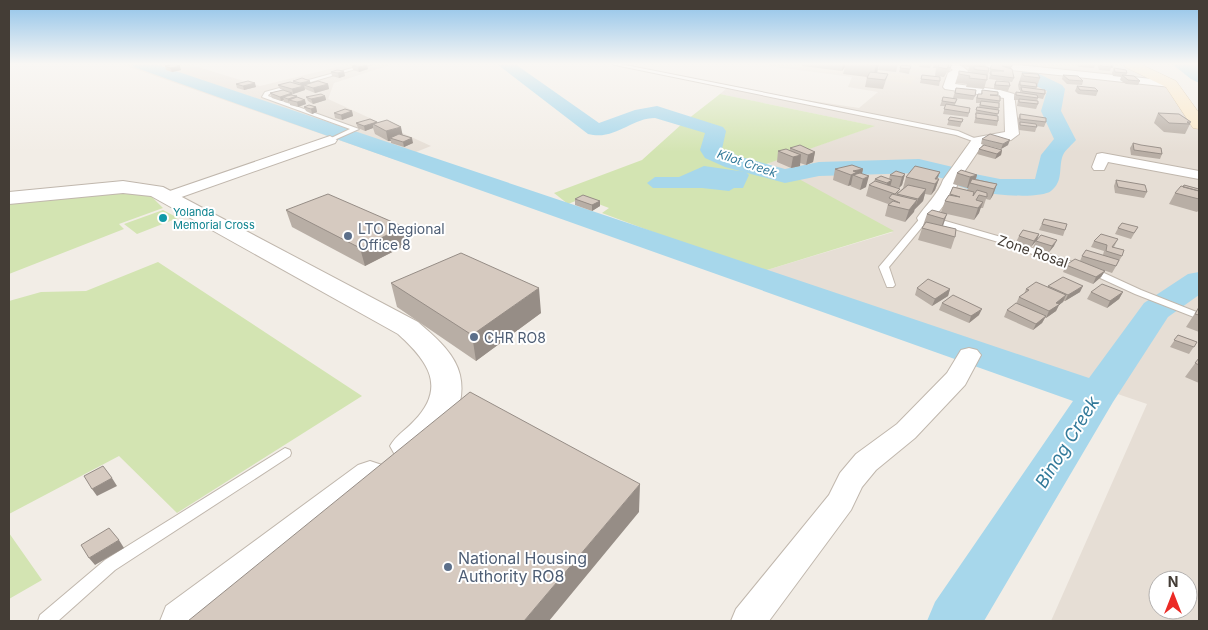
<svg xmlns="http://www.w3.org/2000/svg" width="1208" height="630" font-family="Inter,sans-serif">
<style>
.residential{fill:#e6ded5;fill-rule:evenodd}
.education{fill:#eae0d1}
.green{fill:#d3e4b2}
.water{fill:#a7d7eb}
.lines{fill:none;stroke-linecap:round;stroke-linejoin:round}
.river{fill:#a7d7eb;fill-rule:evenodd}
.service-casing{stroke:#c0b7ad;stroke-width:2}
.minor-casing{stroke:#c0b7ad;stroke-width:2}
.tertiary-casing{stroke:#c0b7ad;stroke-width:2}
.secondary-casing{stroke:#cfba99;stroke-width:1}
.service{fill:#fff;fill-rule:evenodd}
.minor{fill:#fff;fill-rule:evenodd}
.tertiary{fill:#fff;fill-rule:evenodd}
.secondary{fill:#fbe8c8;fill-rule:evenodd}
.wall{fill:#b8aea5}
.shaded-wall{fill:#968d86}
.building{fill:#d6cac0;stroke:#968d86}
.culture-dot{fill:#0f9aa8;stroke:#fff;stroke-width:2}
.service-dot{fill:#5c6f8a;stroke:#fff;stroke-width:2}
.labels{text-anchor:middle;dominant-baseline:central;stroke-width:4;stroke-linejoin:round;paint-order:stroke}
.far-culture-label{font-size:11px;fill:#0d838f;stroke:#fff;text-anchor:start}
.far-water-label{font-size:12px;font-style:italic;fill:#337a9a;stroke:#fff}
.service-label{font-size:14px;fill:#4e5e75;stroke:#fff;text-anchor:start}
.street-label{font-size:14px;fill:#443d36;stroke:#fff}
.near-service-label{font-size:16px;fill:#4e5e75;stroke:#fff;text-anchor:start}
.near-water-label{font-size:18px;font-style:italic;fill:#337a9a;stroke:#fff}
</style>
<rect width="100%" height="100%" fill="#f2ede6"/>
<path class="residential" d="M121,64h67l72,22 90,-22h43l-59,19 -6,16 103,47 -35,14z
M770,64h355l49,28 18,13 7,9v507h-148l96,-217 -387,-132 133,-40 -125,-69 106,-37 -154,-32 7,-6 132,20 19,-16 -30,-5 4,-10 -84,-11zM1158,580h30v30h-30z"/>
<path class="education" d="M800,64h79l-2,7 39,5 -5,8 -115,-16z"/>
<path class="green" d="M720,94l155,32 -117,41 -41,-17 6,-19 -35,-12z
M683,123l24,8 -3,21 3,3c26,10 64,29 92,24l95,52 -134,41 -158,-59 7,-5 -26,-10 -15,6 -14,-11 88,-33z
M131,192l20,4 12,12 -44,16 5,5 -115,45v-71z
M163,210l15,8 -41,16 -13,-10z
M158,262l204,134 -185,117 -58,-57 -110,58v-213l32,-9 45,-1z
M9,533l33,47 -33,19z"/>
<path class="water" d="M1172,64h27v19l-8,-4z
M704,166l42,6 3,3 -6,13h-9l-5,3 -27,-3h-49l-6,-5 8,-6h24z"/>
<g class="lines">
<path class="river" d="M132,64h23l934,314 55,-75 44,-29 11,-2v23l-31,22 -55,85 -129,219h-57l8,-19 138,-201 -939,-334z
M497,64h18l84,59 36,-13 22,-4 66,21 3,4 -4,18 19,8 44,12 34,-7 100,-3 38,9 3,3 40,8h35l6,-24 13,-16 -13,-28 6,-20c-12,-6 -23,-8 -26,-22l2,-4h12l4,9 23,11 3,4 -4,22 15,29c-4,5 -10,9 -13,15 -5,12 1,26 -12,36 -13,10 -91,3 -101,-11l-31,-7 -100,3 -34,7 -60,-16 -20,-9 -5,-8 5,-17 -50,-15c-24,0 -40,23 -67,16z"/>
<g class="service-casing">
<path id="service" d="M367,64h6l-104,30 -1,2 91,33 -27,12 -5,-1 23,-11 -88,-32 3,-5z
M613,64h7l338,67 23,10 -3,2 -22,-8 -341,-70z
M922,216h6l73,21 103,36 37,17 58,23v6l-64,-25 -37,-17 -103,-36 -68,-20 -38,46 6,18 -2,2h-6l-8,-20z
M285,448l5,2 1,3 -1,3 -175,114 -57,51h-20l2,-6 65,-55z"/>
</g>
<g class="minor-casing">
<path id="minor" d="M949,64h10l9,7 -1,2 -9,2 -3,9 45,6 14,4 5,40 -8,6 -28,4 -25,37 -2,8 -25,33h-12l-2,-4c8,-12 22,-25 26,-38l30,-42 32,-6 -1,-34 -59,-9 -2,-2 5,-14 5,-3 -5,-4z
M979,64h31l161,17 6,3 -6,3 -187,-20z
M330,136l7,4 -2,3 -162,57h-12l-2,-3 2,-3z
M1102,153l97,18v8l-91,-17 -4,8h-10l-2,-3 5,-13z
M969,348l8,2 4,5 -16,30 -50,53 -39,32 -14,17 -11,23 -82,111h-38l5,-12 93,-114 11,-22 16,-19 41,-30 50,-51 14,-23z"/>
</g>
<g class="tertiary-casing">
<path id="tertiary" d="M123,181l40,6 255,135c16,14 37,31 42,53 2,9 2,18 0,27 -6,17 -34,57 -54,56 -3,0 -8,-2 -11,-3l-5,-9c6,-11 16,-16 24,-25 33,-34 14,-60 -16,-87l-247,-138 -28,-3 -114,11v-12z
M370,461l12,4 5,10 -5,10 -168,136h-54l6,-15 192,-141z"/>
</g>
<g class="secondary-casing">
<path id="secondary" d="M1124,64h16l36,17 23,32v16l-6,-1 -27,-41 -41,-20z"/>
</g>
<use href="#service" class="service"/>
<use href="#minor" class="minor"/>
<use href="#tertiary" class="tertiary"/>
<use href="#secondary" class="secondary"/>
</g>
<path class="wall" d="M803,64h76l-2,9 11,1 -5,15 -18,-2 2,-10 -24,-3 2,-7 -3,4 -40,-5z
M880,64h18l-2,8 -18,-2z
M920,64h12l-2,4 -11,-1z
M933,64h19l-3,8h-2l-3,5 -9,-1 1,-8h-3l1,-4z
M960,64h26v3l3,4 -5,18 -18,-2 1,-3 -11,-1 3,-12 12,2 1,-1 -4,-1 1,-4 -9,-1z
M992,64h21l-2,4 3,10 -2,4 -23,-3 1,-5h-1z
M1076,64h20l-2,4 -15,-1z
M1097,64h17l-1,4h-2l-1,3 -11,-1z
M367,65l1,4 -9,3 -6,-2 -1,-4z
M901,65l9,4 -1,5 -10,-2z
M165,66l16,4 -9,2 -6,-2z
M1114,68l13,5 -1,3 14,5 -2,4 -12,-1 -6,-4 1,-3 -8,-1 -1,-3z
M337,70l8,6 -6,2 -7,-2 -1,-4z
M1022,73l18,5 -4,11 9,5 -2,5 -5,-1 -1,3 1,3 -2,5 -19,-3 1,-6h-4v-3l2,-5 4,1v-3h-1l-1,-5z
M922,75l18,6 -1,5 -19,-3z
M1063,75l20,6 -1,4 -15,-1 -5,-5z
M293,81l17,2 18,1 1,5 -14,4 -10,-4v1l-12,4 -7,-3 6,2v2l5,1v2l9,6 -8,3 -8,-2v-2l-6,-1v-2l-3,1 -9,-3 -2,-5 13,-3 -3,-1 -2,-4 15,-2z
M996,81l14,5 -2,5 -14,-2v-4z
M236,84l20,3 -12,3 -7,-2z
M1077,86l21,5 -2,5 -18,-2 -3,-3z
M956,88l19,8 -2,4 -20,-2z
M982,90l16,2 -1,4 3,5 -3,15 1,5 -1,5 -23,-3 2,-8h-1l2,-8h2l1,-4h-4v-5l2,-4h3z
M325,96l1,4 -13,4 -5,-3 -2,-4z
M943,97l14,2 -2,6 14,8 -1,4 -25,-3 2,-8h-5z
M304,107h12l1,5 -5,2 -6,-3z
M352,111l1,5 -11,4 -7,-2 -1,-5z
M1158,113l33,9 -6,12 -21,-2 -10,-9z
M1020,114l26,8 -2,5 -7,-1 -2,6 -16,-2 -1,-11z
M950,117l13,2 -3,8 -13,-2z
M377,122v1l26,12 10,8 -9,4 -13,-4v-2h-3l-13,-7 -2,-6 -8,3 -7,-3 -2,-5z
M982,139l26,6 -7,4 -20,-5z
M1133,143l29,11 -2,5 -29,-4 -1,-7z
M790,148l25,4 -2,10 -7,3 -6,-2v3l-9,2 -14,-6 1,-11h12z
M979,149l23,1 -1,5 -6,4 -18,-5z
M835,169h28l-1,4 4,14 -6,3 -10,-4 1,-1 -3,1 -15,-6z
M940,172l-3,7h2l-4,11 -4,5 -6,-1 -2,7 -9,9 -9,12 -20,-6 3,-12 -22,-8 3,-11 5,-3 1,-3h14l1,-4 15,-1 -3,11 -3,3 -6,-1 6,5 4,-4 3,-11z
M957,173l20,2 -1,4 21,5 -4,11 -3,5 -4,-1 -3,9h-3l-1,5 -5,7 -27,-6 -4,12 12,11 -4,12 -33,-9 9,-26 14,-2 4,-11 4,-6 4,-8 14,3 1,-2h-1l-14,-4z
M1116,180l31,12 -3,6 -29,-5 -1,-7z
M1184,185l15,4v21l-2,2 -28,-8 6,-11z
M575,199l25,2v5l-8,5 -17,-6z
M286,210l122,34 -43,22 -73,-39z
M1044,219l21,11 -2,6 -24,-6z
M1138,227l-7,12 -16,-5 3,-6z
M1039,234l-2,6 -6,7 -15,-5 3,-6z
M1118,239l-4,8 8,9 -10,17 -18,-6 11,4 -4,6 -8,7 -30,-12 3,-7 14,-4 2,-5 21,-1 1,-4 -13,-4 3,-6z
M1036,241l18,5 -5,6 -16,-5z
M391,283l150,30 -65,48 -79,-54z
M1048,286l32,6 -15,9h-1l-5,4 -3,6 -10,7h-1l-3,5 -9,7 -29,-13 3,-7 9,-6 3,-7 5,-3 2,-5 21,-2z
M917,288l33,1 -2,7 -16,10 -17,-11z
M1091,292h32l-4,7 -12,9 -20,-9z
M942,303l37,12 -10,8 -30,-13z
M1199,307v25l-13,-5z
M1178,335l19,7 -8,12 -19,-7z
M1199,358v25l-14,-6z"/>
<path class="shaded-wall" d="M843,64h2v3l-3,4z
M877,64h2l-2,9 -4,5 3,-13z
M367,65l1,4 -9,3 -1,-5z
M180,66l1,4 -9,2 -2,-4z
M344,71l1,5 -6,2 -1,-5z
M310,81l1,4h-7l1,5 -12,4 -1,-5 9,-2 -1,-4z
M255,83l1,4 -12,3 -1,-4z
M328,84l1,5 -14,4 -2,-5z
M292,93l1,4 4,-1 1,5 -9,-1v3l-1,-4 -5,-2 1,3 -3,1 -1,-4z
M325,96l1,4 -13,4 -2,-5z
M305,100l1,4 -8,3 -1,-5z
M316,107l1,5 -5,2 -1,-5z
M352,111l1,5 -11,4 -1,-5z
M377,122l1,5 -5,-3v4l-8,3 -1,-5z
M401,127l2,10 -13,1 1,3h-3l-2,-10z
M412,138l1,5 -9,4 -1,-5z
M1010,140l-2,5 -7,4 2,-5z
M1002,150l-1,5 -6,4 2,-5z
M815,152l-2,10 -7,3 2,-10z
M801,155l-1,11 -9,2 2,-11z
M863,169l-2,9 -8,-3 -2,10 -3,1 3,-11 2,-4z
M940,172l-4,10 3,-3 -4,11 -4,5 4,-11v-5z
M905,174l-3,11 -3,3 3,-11z
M977,175l-3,9 -4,-1 -2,5h-1l3,-11z
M869,176l-3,11 -6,3 3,-11z
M892,180l-3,11 -4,-1 2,-7z
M997,184l-4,11 -3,5 4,-11z
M926,189l-3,12 -9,9 4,-11z
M917,200l-3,12 -9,10 4,-12z
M600,201v5l-8,5v-6z
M983,202l-4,11 -5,7 4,-12z
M947,214l-4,11 -3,6 4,-12z
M404,227l4,17 -43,22 -5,-18z
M1039,234l-2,6 -6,7 3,-6z
M1057,240l-3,6 -5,6 3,-6z
M1105,271l-4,6 -8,7 3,-7z
M1083,286l-3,6 -15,9 3,-6z
M539,288l2,25 -65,48 -4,-26z
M950,289l-2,7 -16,10 3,-7z
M1123,292l-4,7 -12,9 3,-7z
M1066,295l-3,7 -4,3 -3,6 -10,7 3,-7 7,-8z
M982,309l-3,6 -10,8 2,-7z
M1046,316l-4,7 -9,7 3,-6z
M112,478l5,8 -20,10 -5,-7z
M640,484l-1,28 -90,109h-25z
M119,540l5,8 -29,17 -6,-7z"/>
<path class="building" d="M174,64l6,2 -10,2 -5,-2z
M360,64l7,1 -9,2 -6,-1z
M862,64h15l-1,1z
M939,64h10l-2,5 -9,-2z
M944,64h8l-2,4 -2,-1 1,-3z
M992,64h21l-2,3 -9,-1 10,3 2,9 -23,-3v-4h13l-14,-2z
M1100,64h14h-4l2,3 -11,-1z
M901,65l10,1 -1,3 -10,-1z
M974,66l14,1 1,4 -11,-1 -4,-1z
M1114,68l12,2 1,3 -12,-1z
M337,70l7,1 -6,2 -7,-1z
M959,71l28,4v5l-18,-2 1,-2 -11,-2z
M870,72l18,2 -3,6 -18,-2z
M1022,73l16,1 2,4 -16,-2z
M922,75l18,2v4l-19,-2z
M1063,75l15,1 5,5 -14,-1z
M1122,75l12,1 6,5 -12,-1z
M302,78l8,3 -10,2 -7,-2z
M248,81l7,2 -12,3 -7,-2z
M318,81l10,3 -15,4 -9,-3z
M996,81l13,1 1,4 -15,-1z
M1020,81l16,2 1,4 -17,-2z
M290,82l14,4 -12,3 -14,-4z
M1077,86l18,2 3,3 -18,-1z
M1021,87l24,3v4l-23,-3z
M956,88l20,2 -1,6 -20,-3z
M283,90l9,3 -12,4 -10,-4z
M982,90l16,2v3h-8l10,1v5l-23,-3 1,-4h4z
M1016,92l21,3 1,3 -22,-3z
M321,94l4,2 -14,3 -5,-2z
M291,95l6,1 -9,3 -5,-2z
M297,97l8,3 -8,2 -8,-2z
M943,97l14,2 -2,4 -13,-2z
M1019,99l19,2v3l-19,-2z
M981,101l18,2v5l-19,-3z
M946,104l24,4 -1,5 -25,-4z
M309,105l7,2 -5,2 -7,-2z
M977,107l22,3 -1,4 -22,-4z
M345,109l7,2 -11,4 -7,-2z
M976,113l22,3v5l-22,-3z
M1158,113l21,1 12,8h-4l3,2 -21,-1z
M1020,114l26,4v4l-26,-3z
M950,117l13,2 -1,3 -14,-2z
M370,119l7,3 -13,4 -8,-3z
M387,120l14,7 -15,4 -13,-7z
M1020,122l16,2 1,3 -17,-2z
M399,134l13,4 -9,4 -13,-4z
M990,134l20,6 -7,4 -21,-5z
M1133,143l8,2 20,3 1,6 -28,-4z
M800,145l15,7 -7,3 -18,-7z
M984,145l18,5 -5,4 -18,-5z
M786,149l15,6 -8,2 -15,-6z
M852,165l11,4 -10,2 4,1 -6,3 -16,-6z
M915,166l25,6 -5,7h4l-4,5 -29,-7z
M961,170l16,5 -7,2 -13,-4z
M896,171l9,3 -3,3 -12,-2z
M860,173l9,3 -6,3 -10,-4z
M881,176l11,4 -5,3 -12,-4z
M972,179l25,5 -3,5 -24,-6z
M1116,180l29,5 2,7 -29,-5z
M875,181l25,8 -5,5 -26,-9z
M908,185l18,4 -8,10 -21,-5z
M1184,185l15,4v2l-16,-4z
M1181,186l18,5v8l-24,-6z
M953,187l21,5 -1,4 4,-6 10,3v4l-8,-2 -3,5 7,2 -5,6 -33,-7 4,-6 11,2 -10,-3z
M328,194l76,33 -44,21 -74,-38z
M892,194l25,6 -8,10 -21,-5 5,-4 7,2 -11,-5z
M583,195l17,6 -8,4 -17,-6z
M932,210l15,4 -3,5 -17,-5z
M1044,219l23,5 -2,6 -23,-6z
M926,222l30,7 -1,8 -33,-9z
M1122,223l16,4 -4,6 -16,-5z
M1023,230l16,4 -5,7 -15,-5z
M1101,234l17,5 -6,8 12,3 -2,6 -16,-5 1,-6 -13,-4z
M1041,235l16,5 -5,6 -16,-5z
M1086,250l33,10 -3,6 -34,-10z
M461,253l78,35 -67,47 -81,-52z
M1075,259l30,12 -9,6 -30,-12z
M1063,277l20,9 -15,9 -20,-9z
M928,279l22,10 -15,10 -18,-11z
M1036,282l30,13 -10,8 4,1 -11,7 -30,-14 10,-7 -3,-1z
M1102,284l21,8 -13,9 -19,-9z
M953,295l29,14 -11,7 -29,-13z
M1016,303l30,13 -10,8 -29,-14z
M1199,307v8l-4,-1z
M1178,335l19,7 -3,5 -20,-7z
M1199,358v7l-4,-2z
M470,392l170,92 -116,137h-336z
M103,466l9,12 -20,11 -8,-13z
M109,528l10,12 -30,18 -8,-13z"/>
<linearGradient id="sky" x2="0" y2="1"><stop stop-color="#8ec2e9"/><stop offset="0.42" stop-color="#f9f7f4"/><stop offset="1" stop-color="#f9f7f4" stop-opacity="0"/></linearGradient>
<rect width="1208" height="152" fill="url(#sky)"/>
<circle class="culture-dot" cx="163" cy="218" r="5"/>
<g class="service-dot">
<circle cx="348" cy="236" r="5"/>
<circle cx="474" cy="337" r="5"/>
<circle cx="448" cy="567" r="5"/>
</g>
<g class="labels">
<g class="far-culture-label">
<text x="173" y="212">Yolanda<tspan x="173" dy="13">Memorial Cross</tspan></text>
</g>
<g class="far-water-label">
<text transform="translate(747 163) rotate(19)">Kilot Creek</text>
</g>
<g class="service-label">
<text x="358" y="228">LTO Regional<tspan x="358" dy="16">Office 8</tspan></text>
<text x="484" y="337">CHR RO8</text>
</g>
<g class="street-label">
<text transform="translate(1033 251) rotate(19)">Zone Rosal</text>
</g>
<g class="near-service-label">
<text x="458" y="558">National Housing<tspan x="458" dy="18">Authority RO8</tspan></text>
</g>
<g class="near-water-label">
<text transform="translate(1067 442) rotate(-58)">Binog Creek</text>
</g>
</g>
<rect width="1208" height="630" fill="none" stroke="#443d36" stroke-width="20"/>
<g transform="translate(1173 595)"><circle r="24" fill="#ffffff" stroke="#b4b1af"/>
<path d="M0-4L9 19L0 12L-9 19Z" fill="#eb2a25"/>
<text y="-8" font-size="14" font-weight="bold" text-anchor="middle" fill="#443d36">N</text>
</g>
</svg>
